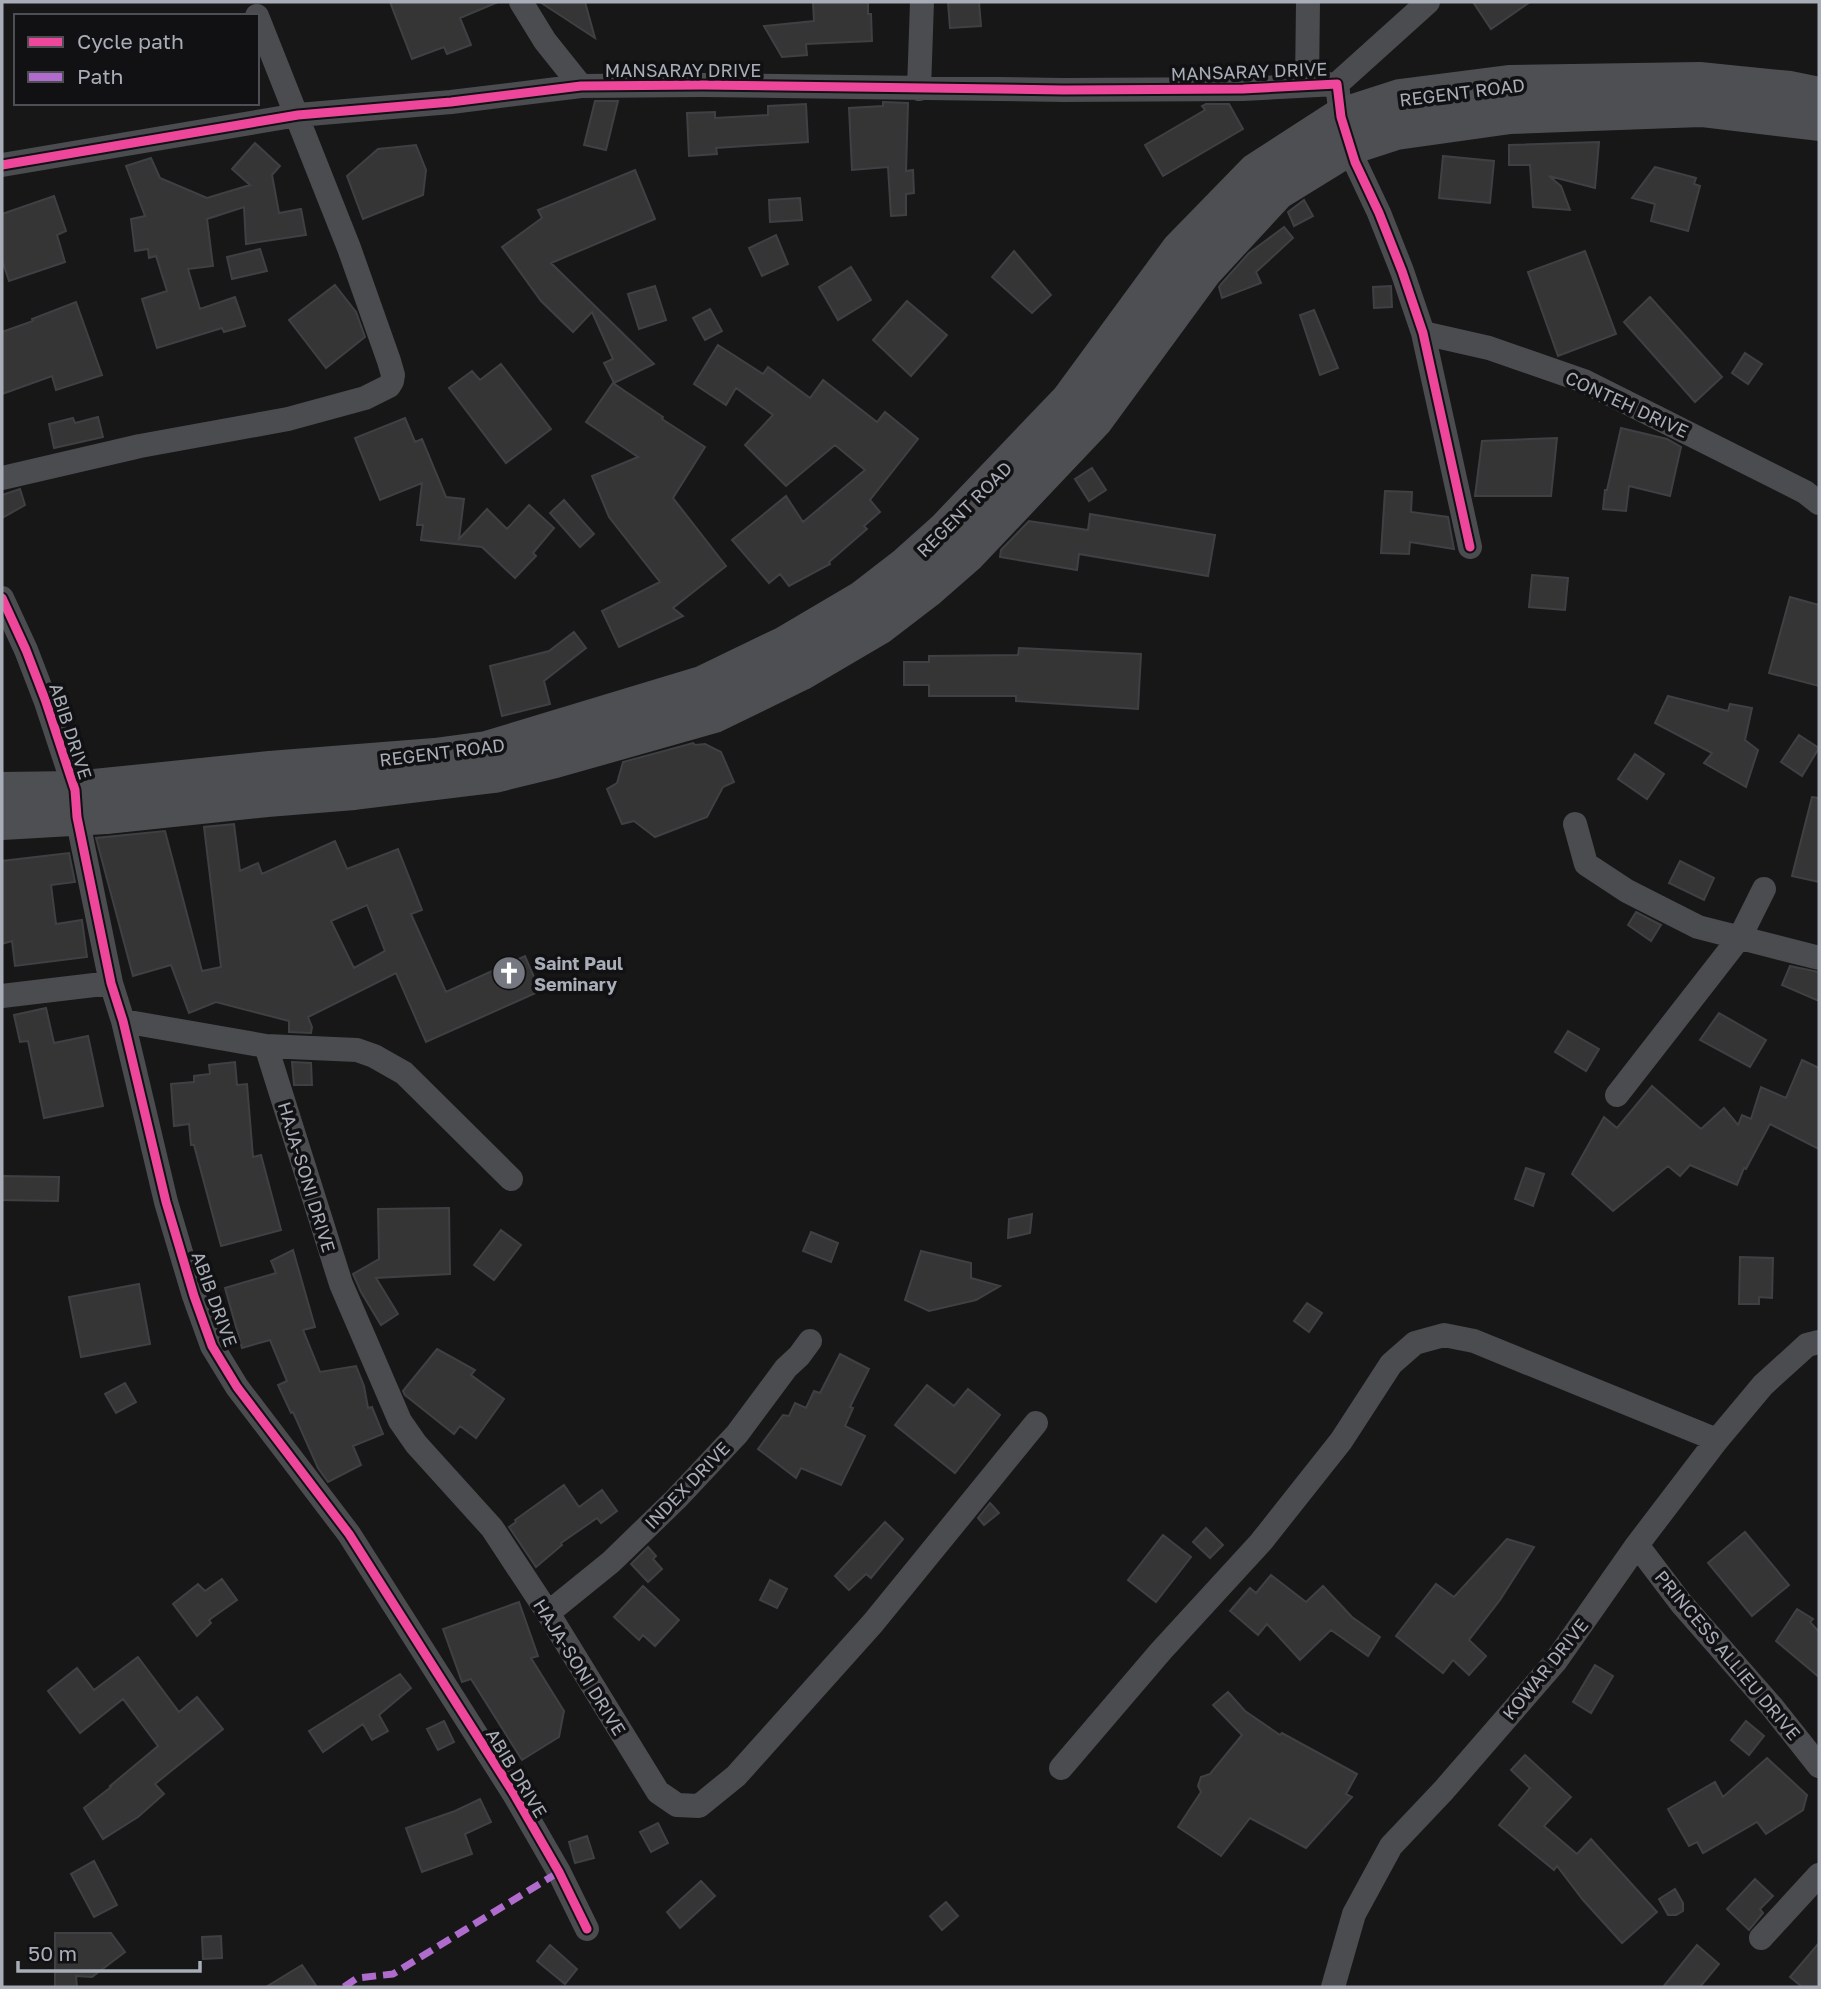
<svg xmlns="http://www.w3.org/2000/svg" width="1821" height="1989" font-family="'Golos Text',sans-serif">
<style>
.building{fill:#353536;stroke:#3f4043;stroke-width:2;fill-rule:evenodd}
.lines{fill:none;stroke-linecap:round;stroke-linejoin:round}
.street{stroke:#4b4c50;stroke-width:24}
.primary{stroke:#4d4f52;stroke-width:38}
.quiet{stroke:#b06ccc;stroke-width:7;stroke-dasharray:14 7;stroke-linecap:butt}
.cycleway-casing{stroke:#111113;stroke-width:13}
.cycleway{stroke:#ed469a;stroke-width:9}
.labels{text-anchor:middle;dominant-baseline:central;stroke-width:7;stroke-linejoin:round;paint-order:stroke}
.street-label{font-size:18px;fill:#a8adb8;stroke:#111113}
.poi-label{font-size:18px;font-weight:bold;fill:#a8adb8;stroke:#111113;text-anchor:start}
</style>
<rect width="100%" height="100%" fill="#171717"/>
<path class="building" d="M390,2h108l-38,16 11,27 -24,9 -3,-7 -32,12z
M540,2h45l10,36z
M813,2h55v12h3l1,27 -66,3 1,11 -25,2 -18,-31 50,-5z
M948,2h31l2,24 -31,2z
M1473,2h57l-39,27z
M595,101h23l-12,49 -22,-5z
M883,102l25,1 -2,68 7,-1 1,23 -8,1v21l-15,1 -3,-49 -36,3 -3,-62 34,-2z
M806,104l2,38 -92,6 1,6 -28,2 -2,-43 28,-1v6l53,-3v-9z
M1206,104h23l14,25 -80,47 -18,-31 60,-35 -3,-4z
M1599,142l-4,46 -46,-12 12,10 9,24 -37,-3 -3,-42h-21v-20z
M255,143l25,23 -8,9 7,38 22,-4 5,26 -60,9 -2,-37 -37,12 6,47 -25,3 12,40 35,-12 10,29 -21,6 -2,-4 -65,20 -15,-49 25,-8 -11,-35 -7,2 -1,-9 -13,2 -4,-32 14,-3 -19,-50 25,-8 9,20 47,20 43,-13 -18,-16z
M416,145l10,25 -3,25 -60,24 -16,-43 31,-27z
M1443,156l51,5 -4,42 -51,-5z
M1655,167l41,11 -2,6 6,2 -12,45 -37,-10 4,-17 -23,-6z
M635,170l20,49 -104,44 103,101 -40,19 -10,-20 9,-4 -21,-47 -19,20 -32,-31 -39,-54 40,-29 -4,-8z
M54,196l12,35 -9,4 8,27 -56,19 -7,-21v-46z
M800,198l2,22 -32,2 -1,-22z
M1304,200l9,16 -19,10 -6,-14z
M1284,227l9,11 -37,34 5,11 -39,15 -3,-11 2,-3 28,-31z
M776,235l12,29 -26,12 -13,-28z
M260,249l7,22 -35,8 -5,-22z
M1014,251l37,44 -19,18 -40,-36z
M1585,251l31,83 -58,22 -30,-84z
M851,267l20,33 -33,20 -19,-33z
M335,285l21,27 9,25 -39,31 -37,-48z
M655,286l11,34 -27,9 -11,-35z
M1391,286l1,21 -18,1 -1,-21z
M1650,297l72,80 -27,25 -71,-80z
M907,301l40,34 -36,41 -38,-36z
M76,302l26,73 -46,15 -4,-14 -50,18v-62l31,-11 -1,-2z
M710,309l12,22 -17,9 -12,-22z
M1314,310l24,58 -18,7 -20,-60z
M718,345l45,29 5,-7 42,31 13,-18 54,42 8,-10 33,27 -48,61 10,12 -16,14 3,3 -38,33 1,2 -41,22 -9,-12 -11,9 -37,-43 54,-44 17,26 62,-52 -30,-25 -49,41 -41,-41 28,-30 -37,-27 -10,17 -32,-21z
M1745,353l17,11 -14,20 -16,-11z
M501,364l50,65 -45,34 -57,-75 23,-17 8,9z
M613,383l50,34 -1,2 43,28 -32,51 53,68 -53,42 10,8 -64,31 -17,-36 58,-29 -51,-65 -17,-41 46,-19 -52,-35z
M98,417l5,20 -49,11 -5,-24 24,-6 2,5z
M405,418l10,24 7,-3 24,58 18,2 -5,40 28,-30 20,20 22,-24 25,23 -21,25 3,3 -21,22 -33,-31 -61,-7 2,-15h-6l5,-42 -42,17 -25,-62z
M1621,428l46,11 14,8 -11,49 -41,-10 -3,25 -23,-2 2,-19h2z
M1557,438l-6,58h-76l7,-55z
M1092,468l14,22 -17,11 -14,-22z
M20,489l5,16 -23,13v-23z
M1385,491l27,1 -1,20 37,5 6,32 -44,-7 -1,12 -28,-1z
M564,500l30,34 -14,13 -30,-34z
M1090,514l125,21 -7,41 -129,-22 -2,16 -77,-13 1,-7 28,-29 59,9z
M1532,575l36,3 -3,32 -36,-3z
M1790,597l29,8v81l-50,-13z
M574,632l12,16 -42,33 6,23 -48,12 -12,-50 59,-15z
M1019,648l122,6 -3,55 -122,-8v-5h-87v-11h-25v-23h25v-6l89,-1z
M1668,696l60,15 2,-7 22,4 -7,32 13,10 -12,37 -42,-24 8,-10 -57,-30z
M1799,735l20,13 -17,28 -21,-14z
M693,743l2,2 10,-1 16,8 13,30 -11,5 -16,30 -52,20 -21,-16 -12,3 -15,-35 10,-6 6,-21z
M1635,754l29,20 -17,25 -29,-20z
M1812,797l7,1v84l-27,-6z
M234,824l6,47 18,-8 4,11 73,-33 12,28 51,-20 24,61 -11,4 35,78 79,-36 15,35 -114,51 -30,-69 -88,44 4,10 -1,6 -22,-1v-11l-73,-19 -27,11 -18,-48 -38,11 -37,-138 69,-7 37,140 19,-4 -17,-140zM367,905l18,46 -31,17 -23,-47z
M69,853l6,29 -24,3 5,39 26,-4 5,37 -72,9 -3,-25 -10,3v-83z
M1680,861l34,17 -10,22 -35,-17z
M1636,912l25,13 -10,16 -23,-16z
M1790,966l29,6v29l-37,-16z
M46,1008l8,35 34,-7 15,70 -59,12 -16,-77 -8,1 -6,-27z
M1719,1013l47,27 -16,27 -50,-27z
M1568,1031l31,18 -13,22 -31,-19z
M1802,1060l17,8v81l-49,-25 -24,45 -2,-1 -7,17 -47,-20 -10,11 -12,-10 -55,45 -41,-37 32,-57 13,11 35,-42 49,43 23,-21 14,17 4,-10 9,4 10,-32 25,11z
M235,1062l2,23 10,-1 6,73 8,-2 20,75 -60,16 -27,-101h-3l-2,-21 -15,2 -3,-42 23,-2v-6l16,-2 -1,-9z
M292,1062l19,1 1,22h-18z
M1526,1168l18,6 -11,32 -18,-7z
M2,1176l57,1 -1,24 -56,-1z
M449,1208l1,66 -74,4 22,36 -17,11 -20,-33 -8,-18 26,-15 -1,-50z
M1032,1214l-2,19 -22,5 1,-19z
M501,1230l20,15 -27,35 -20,-15z
M811,1232l27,11 -7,19 -28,-11z
M293,1250l22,77 -12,3 17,42 36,-6 8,20 4,22 4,-1 11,27 -30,12 8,19 -33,17 -10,-14 -25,-56 -2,1 -13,-28 9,-4 -17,-41 -28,8 -17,-60 51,-15 -5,-12z
M921,1251l50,12v15l29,8 -24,14 -47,11 -24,-11z
M1740,1257l33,1 -1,40 -13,-1v7h-20z
M139,1284l11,60 -69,13 -12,-60z
M1307,1303l15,10 -13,19 -15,-11z
M437,1349l38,21 -4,5 33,24 -28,39 -16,-12 -6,8 -49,-39 -2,-4z
M840,1354l29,15 -19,38 3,1 -8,18 20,10 -24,49 -40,-17 -5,10 -38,-29 25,-34 6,1 6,-13 11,5 8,-17 6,2z
M125,1383l11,19 -20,11 -11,-19z
M927,1385l27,21 14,-17 32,26 -45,58 -60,-48z
M564,1485l15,22 23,-17 15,21 -16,12 -4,-5 -36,25 1,2 -26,22 -27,-40 7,-5 -1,-2z
M990,1503l9,10 -15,12 -6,-7z
M885,1522l18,17 -32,39 -5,-4 -17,16 -14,-14z
M1206,1528l17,17 -13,13 -17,-16z
M1745,1532l44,53 -37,31 -44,-53z
M1163,1535l28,22 -35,45 -28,-22z
M1507,1539l27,8 -34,53 -31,40 17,16 -17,19 -16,-15 -10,13 -47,-37 40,-52 18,13z
M648,1547l8,9 -3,3 9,10 -14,13 -17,-18z
M1271,1575l35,27 17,-16 29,31 28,20 -12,19 -37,-26 -31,30 -33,-36 -9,11 -28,-24 20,-23 6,5z
M222,1579l15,21 -28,20 2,3 -14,13 -24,-32 25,-20 7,7z
M770,1580l17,9 -10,19 -17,-8z
M643,1586l36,34 -24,26 -12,-11 -4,5 -25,-23z
M519,1602l19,54 -7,2 33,53 -5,26 -37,23 -51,-81 -9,3 -19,-53z
M1797,1609l16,10 -3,3 9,10v45l-43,-36z
M138,1657l41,55 18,-15 26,32 -68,55 9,10 -26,23 -35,22 -19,-31 27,-21 -1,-1 48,-40 -35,-47 -43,34 -32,-42 29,-23 17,22z
M1595,1665l18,11 -22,37 -18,-11z
M400,1674l11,14 -32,27 9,16 -16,9 -9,-16 -40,28 -14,-21z
M1228,1692l17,19 35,24 2,-2 75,41 -11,20 6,3 -46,51 -56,-30 -29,38 -43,-29 23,-35 -3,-6 3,-9 9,-3 32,-39 -29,-30z
M444,1721l10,21 -16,8 -11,-21z
M1746,1721l18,15 -15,19 -18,-15z
M1525,1755l46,42 -27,29 33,28 14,-15 66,73 -35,31 -39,-43 -26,-34 -3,4 -55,-45 31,-37 -19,-18z
M1767,1758l40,37 -4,15 -37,24 -9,-12 -54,31 -6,-11 -8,4 -21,-37 47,-27 8,15z
M480,1799l11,23 -26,12 7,20 -50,18 -16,-44 49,-17z
M658,1823l10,20 -17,9 -11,-20z
M587,1836l7,22 -19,5 -6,-21z
M94,1861l23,44 -23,12 -23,-43z
M1755,1879l18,17 -13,13 3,4 -14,17 -22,-21z
M701,1881l14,15 -35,32 -13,-16z
M1675,1889l8,14v8l-7,4h-8l-9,-16z
M946,1902l12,14 -16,14 -12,-14z
M55,1933h56l14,19 -33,25 -16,-1 1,11h-22z
M221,1936l1,22 -19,1 -1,-22z
M1819,1943v44h-17l-12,-10z
M550,1945l27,24 -12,15 -28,-23z
M1697,1945l22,19 -19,23h-37z
M302,1965l15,22h-51z"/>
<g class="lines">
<path class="street" d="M521,2l24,39 36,45
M1337,84l91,-82
M1307,85l1,-83
M919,89l3,-87
M2,165l296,-50 153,-13 130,-16 122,-1 361,5 179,-1 94,-5 4,33 14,45 24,51 23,58 21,62 47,214
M1423,333l66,15 95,33 221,111 14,11
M2,478l138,-32 148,-27 77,-21 24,-12 3,-5 1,-6 -4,-14 -40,-113 -92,-232
M2,598l24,52 20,52 29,88 2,27 34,166 12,38 43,181 28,94 18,50 25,41 112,147 165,260 45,78 28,57
M1575,824l11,40 41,27 71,36 121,31
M2,996l109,-13
M123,1021l143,25 91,4 17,6 30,17 107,106
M266,1046l75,238 59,137 16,23 76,84 56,85 110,179 19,13 22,1 37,-30 137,-153 163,-200
M1617,1095l123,-158 24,-48
M1637,1545l44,58 92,105 46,58
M548,1613l63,-51 65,-63 61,-65 49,-66 13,-12 11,-15
M1061,1768l100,-117 100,-109 80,-101 50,-77 24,-21 29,-8 30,6 243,99
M1761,1938l58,-63
M1333,1987l21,-73 37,-68 53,-56 111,-128 82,-117 80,-105 46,-55 44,-40 12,-3"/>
<path class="primary" d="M2,791l73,-1 195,-20 165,-13 52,-7 215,-65 83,-40 78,-46 44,-34 38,-34 125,-131 110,-150 76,-78 85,-55 59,-19 109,-14 190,-3 91,9 29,6
M2,821l104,-6 161,-17 87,-7 140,-17 61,-15 159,-45 86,-42 80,-47 47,-36 40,-35 127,-134 110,-150 73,-79 73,-45 46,-15 114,-16 191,-7 118,14"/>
<path class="quiet" d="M344,1987l13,-9 36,-4 166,-102"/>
<g class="cycleway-casing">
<path id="cycleway" d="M2,165l296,-50 153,-13 130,-16 122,-1 361,5 179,-1 94,-5 4,33 14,45 24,51 23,58 21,62 47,214
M2,598l24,52 20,52 29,88 2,27 34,166 12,38 43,181 28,94 18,50 25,41 112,147 165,260 45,78 28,57"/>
</g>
<use href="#cycleway" class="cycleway"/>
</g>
<defs>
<g id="church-disc" transform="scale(1.75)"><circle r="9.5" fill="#757880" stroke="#111113"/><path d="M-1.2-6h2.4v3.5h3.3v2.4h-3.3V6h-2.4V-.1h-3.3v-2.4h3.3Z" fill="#fff"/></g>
</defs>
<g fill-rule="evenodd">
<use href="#church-disc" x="509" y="973"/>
</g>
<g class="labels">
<g class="street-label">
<text x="683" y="70">MANSARAY DRIVE</text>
<text transform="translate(1249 71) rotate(-2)">MANSARAY DRIVE</text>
<text transform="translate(1462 92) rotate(-7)">REGENT ROAD</text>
<text transform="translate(1627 404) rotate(25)">CONTEH DRIVE</text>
<text transform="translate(964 509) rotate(-45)">REGENT ROAD</text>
<text transform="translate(71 731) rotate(72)">ABIB DRIVE</text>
<text transform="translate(442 752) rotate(-7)">REGENT ROAD</text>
<text transform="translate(307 1177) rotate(73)">HAJA-SONI DRIVE</text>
<text transform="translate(215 1299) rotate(70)">ABIB DRIVE</text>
<text transform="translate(687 1485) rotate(-46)">INDEX DRIVE</text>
<text transform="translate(1728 1655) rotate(50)">PRINCESS ALLIEU DRIVE</text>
<text transform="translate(580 1667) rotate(58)">HAJA-SONI DRIVE</text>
<text transform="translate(1545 1669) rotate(-51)">KOWAR DRIVE</text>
<text transform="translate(517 1773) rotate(59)">ABIB DRIVE</text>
</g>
<g class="poi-label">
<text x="534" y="963">Saint Paul<tspan x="534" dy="21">Seminary</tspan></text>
</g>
</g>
<rect width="1821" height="1989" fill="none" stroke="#a8adb8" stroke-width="7"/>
<rect x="14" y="14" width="245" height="91" fill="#111113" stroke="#4d4f55" stroke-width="2"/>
<rect x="28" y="37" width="35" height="10" fill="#ed469a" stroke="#4d4f55" stroke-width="2"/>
<text x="77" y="49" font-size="21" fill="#a8adb8">Cycle path</text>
<rect x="28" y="72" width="35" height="10" fill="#b06ccc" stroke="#4d4f55" stroke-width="2"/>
<text x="77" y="84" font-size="21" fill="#a8adb8">Path</text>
<path d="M18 1961v10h182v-10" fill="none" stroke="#a8adb8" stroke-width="3.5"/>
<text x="28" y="1961" font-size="21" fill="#a8adb8" stroke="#111113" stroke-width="5" paint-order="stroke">50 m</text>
</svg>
